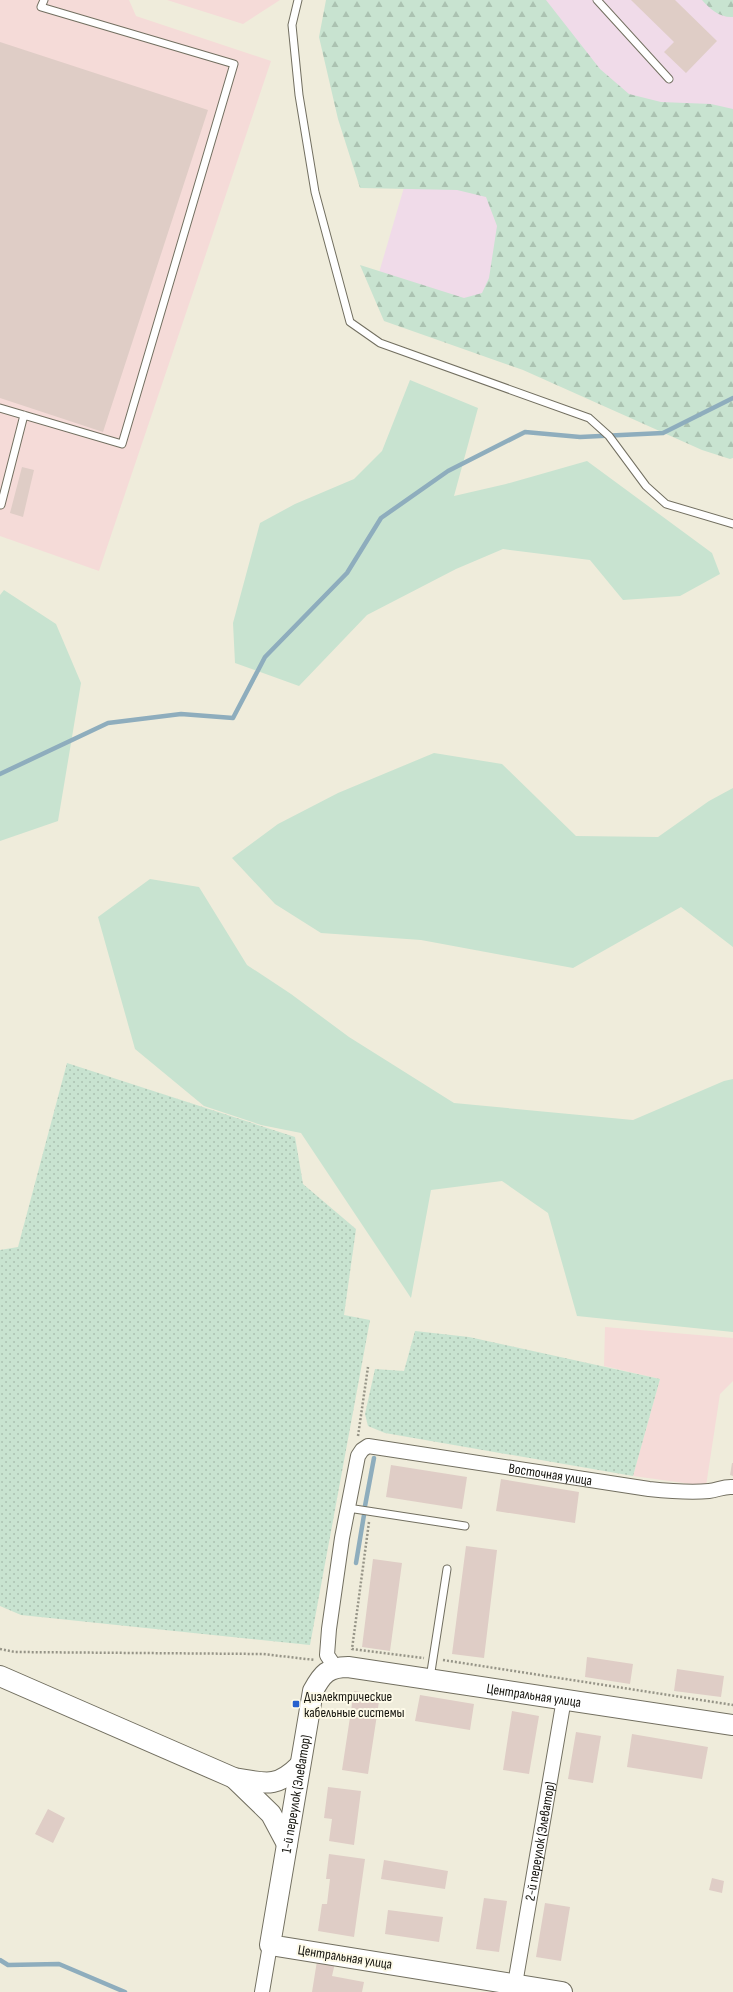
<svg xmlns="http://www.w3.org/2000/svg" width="733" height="1992" font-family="'Sofia Sans Condensed',sans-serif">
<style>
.industrial{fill:#f5dbd8}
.medical{fill:#f0dbe9}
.grass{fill:#c8e3d0}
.forest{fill:url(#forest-firs)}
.garden{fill:url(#garden-dots)}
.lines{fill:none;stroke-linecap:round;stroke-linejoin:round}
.stream{stroke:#8eadbd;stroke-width:4.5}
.building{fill:#dfcdc6}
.lane-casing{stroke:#726f60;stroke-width:9}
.street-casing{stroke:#726f60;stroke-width:16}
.secondary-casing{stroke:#726f60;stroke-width:22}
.path{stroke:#969487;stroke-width:2.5;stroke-dasharray:2 2;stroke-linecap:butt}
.lane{stroke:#fff;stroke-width:7}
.street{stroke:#fff;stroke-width:14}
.secondary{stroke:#fff;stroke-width:20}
.poi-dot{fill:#2761ce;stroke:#fdfae8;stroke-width:1.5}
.labels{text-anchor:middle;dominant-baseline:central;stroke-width:4;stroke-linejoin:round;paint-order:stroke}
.street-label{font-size:14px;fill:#14130d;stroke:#fdfae8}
.poi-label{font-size:14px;fill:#14130d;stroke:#fdfae8;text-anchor:start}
</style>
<defs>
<pattern id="forest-firs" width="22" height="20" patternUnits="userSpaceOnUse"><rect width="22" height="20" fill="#c8e3d0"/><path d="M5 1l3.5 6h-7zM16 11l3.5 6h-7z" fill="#abc2b1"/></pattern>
<pattern id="garden-dots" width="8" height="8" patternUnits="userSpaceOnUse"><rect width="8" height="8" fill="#c8e3d0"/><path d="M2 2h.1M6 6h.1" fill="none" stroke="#abc2b1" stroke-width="1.8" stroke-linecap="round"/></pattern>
</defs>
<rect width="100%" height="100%" fill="#efecdb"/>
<path class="industrial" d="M0,0h129l7,16 135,45 -172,510 -99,-35z
M167,0h113l-37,24z
M605,1327l128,11v43l-13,13 -14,92 -73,-10 27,-97 -56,-13z"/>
<path class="medical" d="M459,0h274v370l-357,-87z"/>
<path class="grass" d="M410,380l68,28 -24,88 52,-12 81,-23 125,92 8,21 -40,22 -57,4 -33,-40 -87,-11 -47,20 -89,46 -68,71 -64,-23 -2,-40 27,-100 35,-19 59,-25 28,-28z
M4,590l52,34 25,59 -23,138 -58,20v-246z
M434,753l68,11 74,72 82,1 51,-36 24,-13v159l-52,-40 -108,61 -152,-28 -100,-7 -46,-29 -43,-46 46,-34 60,-31z
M150,879l49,8 48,78 44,29 58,43 105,66 179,17 91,-39 9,-2v253l-156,-16 -29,-103 -46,-32 -71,9 -20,108 -110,-165 -40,-8 -57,-19 -69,-57 -37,-132z"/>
<path class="forest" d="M326,0h220l54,69 29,25 32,8 50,2 22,5v349l-3,1 -28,-9 -179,-80 -139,-49 -24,-56 104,33 18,-5 7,-15 8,-52 -11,-29 -29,-7 -97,-2 -22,-69 -19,-82z
M702,0h31v17c-13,1 -23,-8 -31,-17z"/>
<path class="garden" d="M67,1063l228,74 8,47 53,45 -12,86 26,5 -60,325 -289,-30 -21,-9v-356l18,-3z
M415,1331l54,6 191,42 -27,97 -248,-43 -17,-7 -3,-12 10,-45 29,2z"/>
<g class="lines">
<path class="stream" d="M0,774l108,-51 73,-9 52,4 32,-61 82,-84 34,-55 67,-47 77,-39 55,5 83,-4 70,-35
M365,1506l9,-48
M356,1563l8,-48
M0,1960l8,5 51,-1 66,28"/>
</g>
<path class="building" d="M631,0h44l42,41 -31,32 -22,-21 10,-10z
M0,42l208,68 -105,322 -103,-34z
M22,467l12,3 -11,47 -13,-4z
M732,1463h1v13l-3,-1z
M391,1465l76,12 -5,32 -76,-12z
M501,1479l78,13 -4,31 -79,-12z
M466,1546l31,4 -13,108 -32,-4z
M373,1559l29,4 -12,88 -28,-4z
M587,1657l46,7 -3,20 -45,-7z
M677,1669l47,7 -3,21 -47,-6z
M354,1691l26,4 -12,79 -26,-4z
M420,1695l54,9 -4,26 -55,-9z
M512,1711l27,5 -10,58 -26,-4z
M576,1732l25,4 -8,47 -25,-4z
M632,1734l76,13 -6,32 -75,-12z
M328,1787l33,4 -7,54 -25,-4 3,-22 -8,-1z
M48,1809l17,9 -12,25 -18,-9z
M329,1854l36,5 -11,78 -36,-6 4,-27h5l3,-25h-4z
M384,1860l64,11 -3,18 -64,-10z
M712,1878l12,3 -2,12 -13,-3z
M484,1898l23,3 -8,51 -23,-3z
M545,1903l25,4 -9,54 -25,-4z
M388,1910l55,7 -4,25 -54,-8z
M317,1961l18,2 -3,13 32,6 -2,10h-50z"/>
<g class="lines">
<g class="lane-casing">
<path id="lane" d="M298,0l-6,25 7,70 16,97 35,130 30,21 209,75 20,18 37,50 20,18 67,20
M597,0l72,79
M0,408l122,36 112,-380 -193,-57 3,-7
M1,505l23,-90
M348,1508l117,18
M430,1678l17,-109"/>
</g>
<g class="street-casing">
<g id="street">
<path id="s1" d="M335,1667l-8,-12 2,-26 13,-91 16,-82 4,-6 6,-4 281,43c19,2 40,4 60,2 9,-1 15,-5 24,-4"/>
<path id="s2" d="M515,1984l49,-285"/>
<path d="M262,1992l8,-47"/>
</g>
</g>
<g class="secondary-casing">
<g id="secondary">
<path d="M0,1676l234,102c31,5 42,11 66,-13"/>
<path d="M234,1778l37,36 16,30"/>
<path id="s3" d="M562,1992l-292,-47 43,-254c9,-17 15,-24 35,-24l385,58"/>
</g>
</g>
<path class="path" d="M358,1436l10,-69
M369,1522l-17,127 72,9
M0,1649l15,3 248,2 52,6
M443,1660l290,45"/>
<use href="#lane" class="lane"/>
<use href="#street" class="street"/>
<use href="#secondary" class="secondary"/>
</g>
<rect class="poi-dot" x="292" y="1700" width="8" height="8" rx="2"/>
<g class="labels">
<g class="street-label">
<text stroke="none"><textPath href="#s1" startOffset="415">Восточная улица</textPath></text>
<text stroke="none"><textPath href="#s3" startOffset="787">Центральная улица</textPath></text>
<text stroke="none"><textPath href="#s3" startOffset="449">1-й переулок (Элеватор)</textPath></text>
<text stroke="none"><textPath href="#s2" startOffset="145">2-й переулок (Элеватор)</textPath></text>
<text transform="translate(345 1957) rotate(9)">Центральная улица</text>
</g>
<g class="poi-label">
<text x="304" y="1696">Диэлектрические<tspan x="304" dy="16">кабельные системы</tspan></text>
</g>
</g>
</svg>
